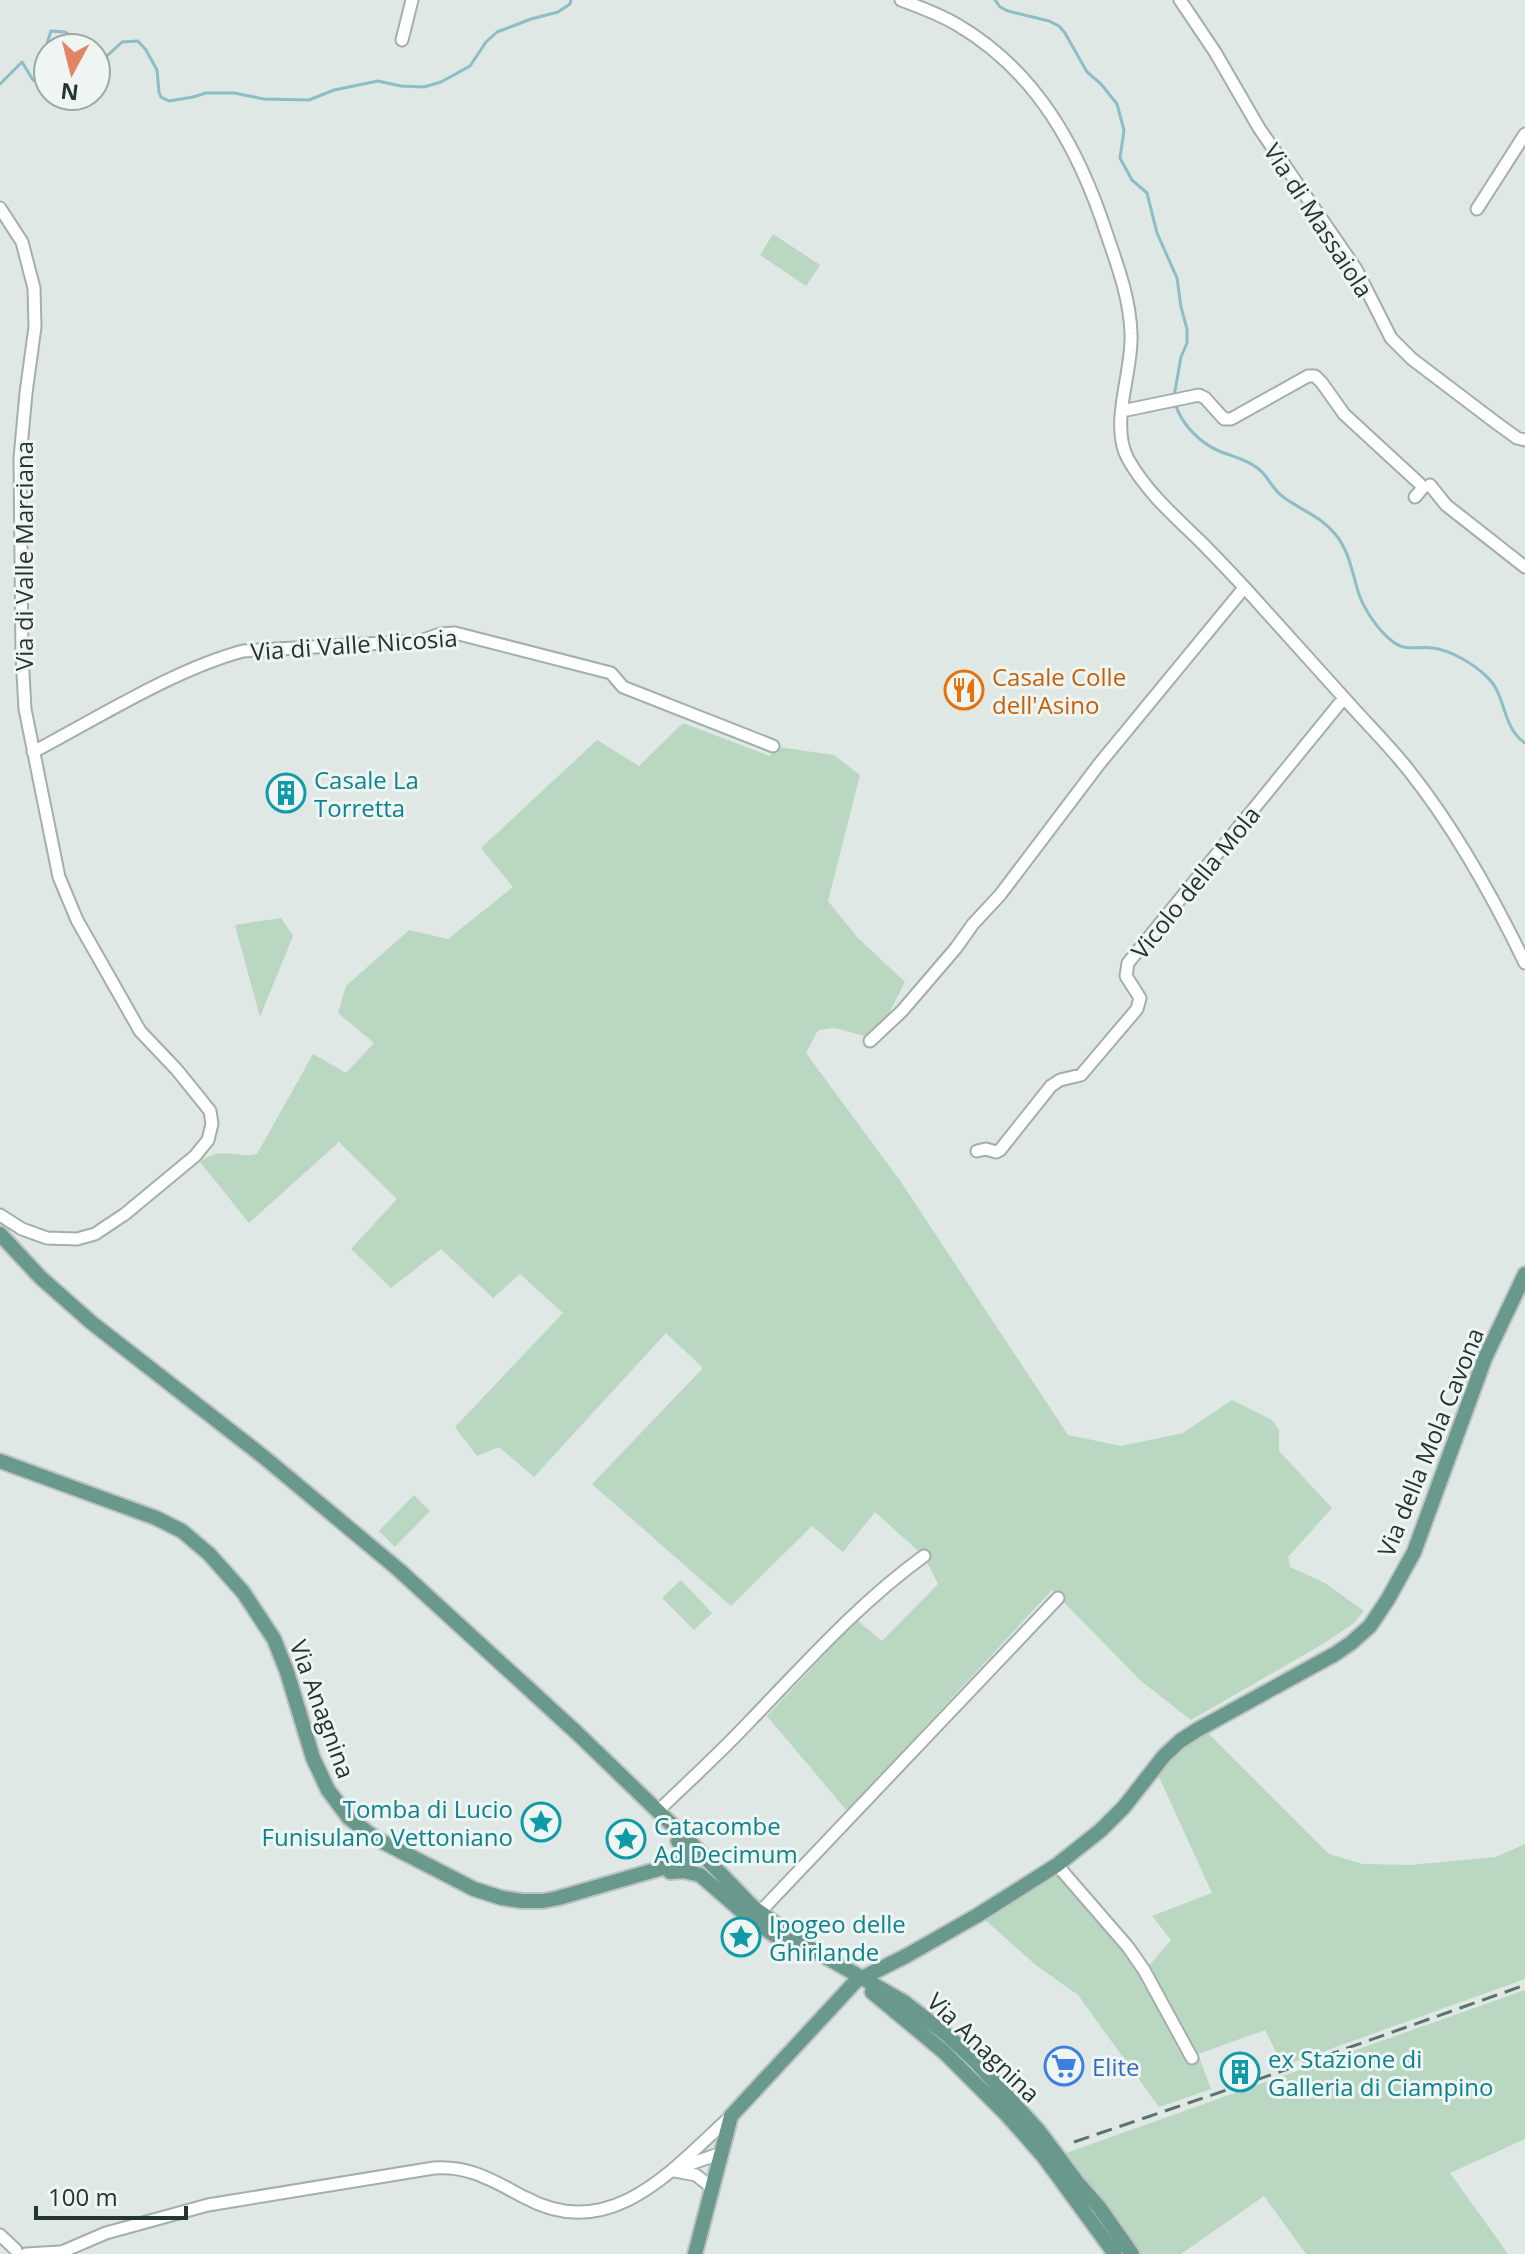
<svg xmlns="http://www.w3.org/2000/svg" width="1525" height="2254" font-family="'Open Sans',sans-serif">
<style>
.green{fill:#bad7c2}
.lines{fill:none;stroke-linecap:round;stroke-linejoin:round}
.stream{stroke:#8dbdc7;stroke-width:3}
.minor-casing{stroke:#a3afab;stroke-width:15}
.major-casing{stroke:#bdc3c1;stroke-width:18}
.minor{stroke:#fff;stroke-width:11}
.major{stroke:#69998d;stroke-width:14}
.rail{stroke:#5c726d;stroke-width:3;stroke-dasharray:16 8;stroke-linecap:butt}
.labels{text-anchor:middle;dominant-baseline:central;stroke-width:6;stroke-linejoin:round;paint-order:stroke}
.street-label{font-size:24px;fill:#223631;stroke:#eff5f2}
.food-label{font-size:24px;fill:#c56008;stroke:#eff5f2;text-anchor:start}
.culture-label{font-size:24px;fill:#0d838f;stroke:#eff5f2;text-anchor:start}
.shop-label{font-size:24px;fill:#366cbe;stroke:#eff5f2;text-anchor:start}
</style>
<rect width="100%" height="100%" fill="#dfe8e4"/>
<path class="green" d="M773,234l47,31 -14,21 -46,-31z
M683,723l87,33 8,-9 56,8 26,20 -32,126 29,36 48,45 -22,43 -15,12 -33,-9 -17,2 -12,23 95,129 167,253 53,11 62,-13 49,-33 40,20 7,10v21l53,57 -44,49 2,10 35,16 39,28 -10,12 -31,21 -132,76 -50,-39 -89,-91 -205,221 -80,-95 90,-96 25,21 56,-57 -14,-28 -49,-44 -32,40 -31,-26 -81,80 -139,-122 111,-116 -37,-35 -132,144 -35,-30 -22,9 -22,-29 108,-114 -43,-39 -27,24 -52,-49 -50,39 -40,-39 46,-50 -58,-57 -90,81 -49,-61c21,-17 34,-3 57,-8l56,-100 33,19 28,-30 -36,-30 8,-27 63,-56 39,9 65,-52 -32,-39 116,-108 42,26z
M281,918l12,18 -33,81 -25,-92z
M414,1495l16,16 -35,36 -16,-16z
M681,1580l31,33 -18,17 -32,-32z
M1207,1732l122,122 34,10 47,1 86,-8 29,-13v135l-242,87 -18,-36 -67,24 13,35 -52,18 -81,-112 -41,-29 -53,-47 72,-47 65,73 21,29 29,-34 -19,-24 60,-23 -53,-116c14,-23 25,-31 48,-45z
M1525,1990v149l-75,34 58,81h-202l-42,-58 -83,58h-41l-74,-101z"/>
<g class="lines">
<path class="stream" d="M995,0l5,7 8,4 41,10 10,5 6,7 22,39 14,12 16,20 7,26 -4,28 12,22 15,13 10,40 20,45 4,29 6,22v14l-6,14 -7,39
M96,52l7,4 5,-1 14,-13 16,-1 8,9 11,20 2,22 2,5 8,4 24,-4 13,-4h28l30,6 45,1 25,-10 44,-9 23,5 23,1 17,-5 29,-16 16,-24 11,-10 34,-13 27,-7 12,-8 1,-4
M48,63c-6,-9 0,-22 3,-32l14,1 24,16
M0,84l22,-22 11,18 11,3 4,-2
M1175,403c6,21 25,40 44,48 15,6 33,10 44,22 7,8 10,16 19,23 18,14 39,20 54,39 15,19 16,40 24,62 6,15 19,34 32,44 13,11 25,5 41,7 17,2 41,16 53,28 21,18 15,51 39,67"/>
<g class="minor-casing">
<path id="minor" d="M901,0c19,7 38,14 55,24 81,47 123,125 151,211 11,32 23,64 24,99 2,38 -22,90 -3,125 18,32 45,56 71,81 16,16 31,32 46,48 36,40 73,81 109,121 19,21 39,41 56,63 46,58 83,125 115,191
M1180,0l35,52 44,76 97,141 35,69 21,21 83,63 22,16 8,2
M402,40l10,-40
M0,208l22,34 12,46 1,39 -9,66 -6,65 2,197 3,54 34,168 18,43 63,111 37,39 33,41 2,13 -4,16 -13,16 -70,58 -30,20 -18,5 -30,-1 -25,-9 -22,-14
M1477,209l48,-75
M1122,411l77,-16 6,3 19,21h7l77,-43h7l7,7 22,31 76,70 2,5 -7,8
M1430,485l16,20 79,62
M33,752c65,-34 140,-82 210,-101l177,-10 20,-7 15,-1 156,40 12,14 150,59
M870,1041l32,-30 54,-63 17,-24 27,-29 100,-132 144,-175
M977,1151l9,-2 10,3 4,-2 51,-64 9,-6 21,-5 56,-66 3,-11 -14,-22 2,-13 216,-265
M658,1811c31,-30 63,-59 92,-90 56,-58 109,-118 174,-165
M1057,1865l71,82 16,23 48,88
M759,1913l299,-315
M679,2168l42,-15
M675,2171l21,4 16,13
M0,2235l16,15
M26,2254l34,-2
M57,2254l49,-21 102,-28 226,-37c36,-3 61,14 92,30 85,46 147,-29 205,-82"/>
</g>
<g class="major-casing">
<path id="major" d="M0,1234l41,44 51,45 173,135 134,112 178,163 117,113 60,62 56,40 94,54 43,33 29,27 62,68 39,52 22,25 33,47
M0,1461l156,57 26,13 27,23 34,38 31,47 13,33 26,86 15,32 21,28 26,20 99,51 28,9 20,3h21l15,-3 125,-36 5,-7 -10,-14
M670,1872l14,-1 16,4 53,46 38,25
M872,1992l72,60 63,63 37,42 71,97
M695,2254l36,-138 125,-135 50,-25 72,-41 79,-50 44,-35 23,-23 40,-51 16,-15 17,-11 138,-76 16,-11 19,-17 18,-27 26,-47 71,-194 40,-84"/>
</g>
<use href="#minor" class="minor"/>
<use href="#major" class="major"/>
<path class="rail" d="M1074,2142l223,-76 228,-81"/>
</g>
<defs>
<g id="restaurant-ring" transform="scale(2)"><circle r="9.5" fill="#eff5f2" stroke="#e8710a" stroke-width="1.5"/><path d="M-5-6h1v4h1v-4h1v4h1v-4h1v5L-1.5 .5V6h-2V.5L-5-1ZM5-6V6H3V1.5H1.5Q1.5-4 5-6Z" fill="#e8710a"/></g>
<g id="building-ring" transform="scale(2)"><circle r="9.5" fill="#eff5f2" stroke="#0f9aa8" stroke-width="1.5"/><path d="M-4-6H4V6H1V3H-1V6H-4ZM-2.5-4.3h1.7v1.8h-1.7ZM.8-4.3h1.7v1.8H.8ZM-2.5-1h1.7V.8h-1.7ZM.8-1h1.7V.8H.8Z" fill="#0f9aa8"/></g>
<g id="sight-ring" transform="scale(2)"><circle r="9.5" fill="#eff5f2" stroke="#0f9aa8" stroke-width="1.5"/><path d="M0-6L1.8-2.2L6-1.7L2.9 1.2L3.7 5.4L0 3.3L-3.7 5.4L-2.9 1.2L-6-1.7L-1.8-2.2Z" fill="#0f9aa8"/></g>
<g id="supermarket-ring" transform="scale(2)"><circle r="9.5" fill="#eff5f2" stroke="#3f7fe0" stroke-width="1.5"/><path d="M-6-5.5h2.5l.6 2H6L4.5 2H-2.5L-4.4-4H-6ZM-1.5 3.2a1.3 1.3 0 1 0 .1 0ZM3 3.2a1.3 1.3 0 1 0 .1 0Z" fill="#3f7fe0"/></g>
</defs>
<g fill-rule="evenodd">
<use href="#restaurant-ring" x="964" y="690"/>
<use href="#building-ring" x="286" y="793"/>
<use href="#sight-ring" x="541" y="1822"/>
<use href="#sight-ring" x="626" y="1839"/>
<use href="#sight-ring" x="741" y="1937"/>
<use href="#supermarket-ring" x="1064" y="2066"/>
<use href="#building-ring" x="1240" y="2072"/>
</g>
<g class="labels">
<g class="street-label">
<text transform="translate(1319 220) rotate(57)">Via di Massaiola</text>
<text transform="translate(23 556) rotate(-90)">Via di Valle Marciana</text>
<text transform="translate(354 644) rotate(-4)">Via di Valle Nicosia</text>
<text transform="translate(1195 882) rotate(-51)">Vicolo della Mola</text>
<text transform="translate(1430 1442) rotate(-68)">Via della Mola Cavona</text>
<text transform="translate(323 1709) rotate(70)">Via Anagnina</text>
<text transform="translate(984 2047) rotate(44)">Via Anagnina</text>
</g>
<g class="food-label">
<text x="992" y="676">Casale Colle<tspan x="992" dy="28">dell'Asino</tspan></text>
</g>
<g class="culture-label">
<text x="314" y="779">Casale La<tspan x="314" dy="28">Torretta</tspan></text>
<text x="513" y="1808" text-anchor="end">Tomba di Lucio<tspan x="513" dy="28">Funisulano Vettoniano</tspan></text>
<text x="654" y="1825">Catacombe<tspan x="654" dy="28">Ad Decimum</tspan></text>
<text x="769" y="1923">Ipogeo delle<tspan x="769" dy="28">Ghirlande</tspan></text>
<text x="1268" y="2058">ex Stazione di<tspan x="1268" dy="28">Galleria di Ciampino</tspan></text>
</g>
<g class="shop-label">
<text x="1092" y="2066">Elite</text>
</g>
</g>
<g transform="translate(72 72) rotate(187)"><circle r="38" fill="#eff5f2" stroke="#9da9a5" stroke-width="2"/>
<path d="M0-6L14 30L0 20L-14 30Z" fill="#e18564"/>
<text y="-12" font-size="22" font-weight="bold" text-anchor="middle" fill="#223631">N</text>
</g>
<path d="M36 2206v12h150v-12" fill="none" stroke="#223631" stroke-width="4"/>
<text x="48" y="2206" font-size="24" fill="#223631" stroke="#eff5f2" stroke-width="6" paint-order="stroke">100 m</text>
</svg>
